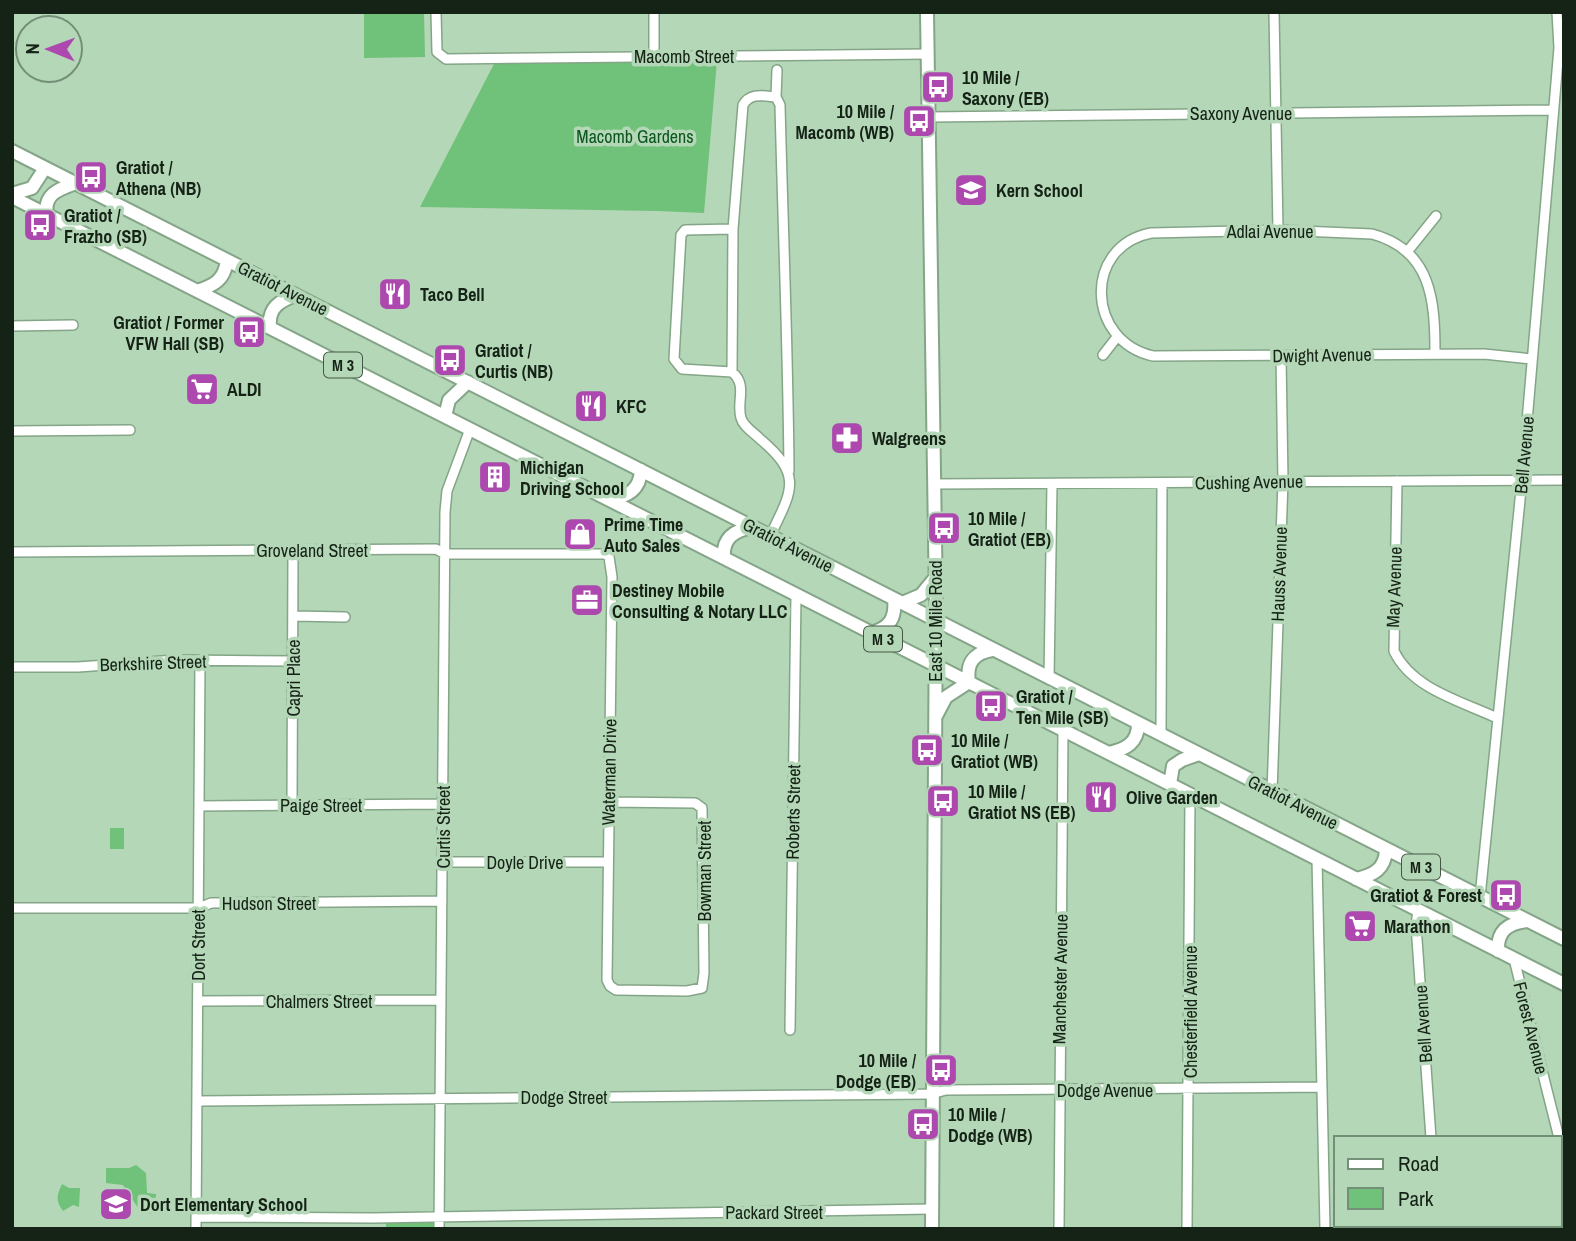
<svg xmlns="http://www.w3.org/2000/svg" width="1576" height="1241" font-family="'Archivo Narrow',sans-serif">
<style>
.green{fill:#70c179}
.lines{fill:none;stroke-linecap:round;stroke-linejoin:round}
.minor-casing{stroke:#84a587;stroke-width:12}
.major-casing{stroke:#84a587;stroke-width:16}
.minor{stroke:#fff;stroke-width:9}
.major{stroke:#fff;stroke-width:12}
.labels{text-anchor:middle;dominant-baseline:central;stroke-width:7;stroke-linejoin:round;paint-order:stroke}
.shield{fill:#b4d7b7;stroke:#455846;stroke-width:2}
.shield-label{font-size:16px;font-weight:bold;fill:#152216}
.street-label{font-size:18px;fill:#152216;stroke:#b4d7b7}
.poi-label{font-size:18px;font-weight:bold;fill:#152216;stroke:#b4d7b7;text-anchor:start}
.park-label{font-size:18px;fill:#0b571f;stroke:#b4d7b7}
</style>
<rect width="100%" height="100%" fill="#b4d7b7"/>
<path class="green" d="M364,12h60l1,45 -61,1z
M717,61l-13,152 -47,-2 -237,-4 74,-143z
M110,828h14v21h-14z
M136,1165l10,8 1,20 9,1v19l-14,1 -19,-29 -17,-2v-15h23z
M62,1184l7,4h11l-1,19 -6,-2 -10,6c-8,-11 -6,-16 -1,-27z
M386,1220h47v9h-47z"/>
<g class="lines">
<g class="minor-casing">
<path id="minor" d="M436,12l1,40 9,7 482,-5
M654,12v44
M1274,12l4,218
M777,70l-1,27 4,8c3,122 8,244 9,366
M929,117l623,-7
M733,229l-48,1 -4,5 -7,124 8,10 50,3c16,13 4,30 9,46 2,8 12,14 18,20 44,37 34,51 11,98
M1407,252l29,-36
M12,326l61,-1
M1435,354c0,-53 -3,-104 -63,-120l-94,-4 -127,3c-68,13 -65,108 2,123l331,-2 48,5
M1103,355l14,-18
M732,372l1,-143 10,-124c7,-13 21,-9 33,-8
M12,431l118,-1
M1397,481l-3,170c18,38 67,50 103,67
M934,484l630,-4
M12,552l424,-3 9,5h160l4,3 3,20 -5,403 3,6 6,4 71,1 15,-3 2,-15 -2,-165 -7,-5 -86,-1
M293,616l52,1
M12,667h66l98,-7 117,1
M1049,679l3,-195
M1161,735l1,-252
M1272,792l11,-311 -2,-125
M292,805l1,-254
M199,806l244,-2
M1317,859l8,370
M443,862h164
M1480,897l42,-417 37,-432 -2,-36
M12,908h187l12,-5 231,-2
M1418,910l-2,15 15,213
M1514,959l45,179
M198,1001l243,-1
M790,1030l6,-435
M197,1101l734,-7 15,-4 376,-3
M1560,1142l4,13
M196,1217l176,1 560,-9
M1437,1225v4
M196,1229l4,-568
M439,1229l6,-717 2,-21 23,-62
M1059,1229l4,-499
M1187,1229l3,-434"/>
</g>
<g class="major-casing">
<path id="major" d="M927,12l9,591 -4,626
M12,151l1552,788
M12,194l20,-6 13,-20
M12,197l1552,787
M47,215c-4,-21 12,-26 29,-32
M197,291c18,-6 27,-11 30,-30
M270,327c-2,-19 9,-26 26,-32
M445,416l4,-16 19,-18
M610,500c18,-4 30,-10 31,-30
M724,558c-2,-20 11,-28 29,-31
M902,603l19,-8 14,-17
M871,633c19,-5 25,-15 23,-34
M969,682c-3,-19 5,-29 23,-32
M936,716l10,-19 23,-15
M1109,753c17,-4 29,-10 29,-29
M1170,784l3,-18 9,-6 17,-6
M1356,879c18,-4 29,-10 30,-29
M1498,951c-1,-20 10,-28 29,-30"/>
</g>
<use href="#minor" class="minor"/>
<use href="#major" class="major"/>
</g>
<defs>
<g id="bus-square" transform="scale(1.75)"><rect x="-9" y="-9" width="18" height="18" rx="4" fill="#ac48ae" stroke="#b4d7b7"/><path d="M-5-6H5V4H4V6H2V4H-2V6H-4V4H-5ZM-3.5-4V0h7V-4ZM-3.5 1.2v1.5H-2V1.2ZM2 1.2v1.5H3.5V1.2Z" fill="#fff"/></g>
<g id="school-square" transform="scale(1.75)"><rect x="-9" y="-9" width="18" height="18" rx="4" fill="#ac48ae" stroke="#b4d7b7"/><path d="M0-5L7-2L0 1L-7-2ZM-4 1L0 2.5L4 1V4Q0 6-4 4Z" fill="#fff"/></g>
<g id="restaurant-square" transform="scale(1.75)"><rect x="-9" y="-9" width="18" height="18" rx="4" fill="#ac48ae" stroke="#b4d7b7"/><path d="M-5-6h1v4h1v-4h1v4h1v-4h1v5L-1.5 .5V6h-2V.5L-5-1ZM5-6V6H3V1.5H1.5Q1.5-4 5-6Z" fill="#fff"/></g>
<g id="supermarket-square" transform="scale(1.75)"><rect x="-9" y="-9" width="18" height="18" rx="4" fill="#ac48ae" stroke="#b4d7b7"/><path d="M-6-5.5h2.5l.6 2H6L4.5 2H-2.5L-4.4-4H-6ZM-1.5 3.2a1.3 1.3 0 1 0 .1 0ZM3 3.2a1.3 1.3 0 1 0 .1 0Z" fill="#fff"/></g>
<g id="pharmacy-square" transform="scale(1.75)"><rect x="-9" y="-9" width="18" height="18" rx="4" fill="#ac48ae" stroke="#b4d7b7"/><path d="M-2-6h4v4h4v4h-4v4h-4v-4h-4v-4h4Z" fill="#fff"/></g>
<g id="building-square" transform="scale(1.75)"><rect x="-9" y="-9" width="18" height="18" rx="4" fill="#ac48ae" stroke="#b4d7b7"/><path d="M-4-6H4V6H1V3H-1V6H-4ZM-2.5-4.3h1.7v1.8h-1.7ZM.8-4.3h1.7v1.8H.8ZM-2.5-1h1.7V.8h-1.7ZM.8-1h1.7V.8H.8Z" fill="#fff"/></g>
<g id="shop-square" transform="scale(1.75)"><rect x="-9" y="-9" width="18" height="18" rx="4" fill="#ac48ae" stroke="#b4d7b7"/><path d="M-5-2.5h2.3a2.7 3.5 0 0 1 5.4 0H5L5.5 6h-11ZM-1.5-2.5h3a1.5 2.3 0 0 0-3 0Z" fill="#fff"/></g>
<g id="office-square" transform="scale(1.75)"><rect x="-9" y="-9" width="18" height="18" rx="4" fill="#ac48ae" stroke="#b4d7b7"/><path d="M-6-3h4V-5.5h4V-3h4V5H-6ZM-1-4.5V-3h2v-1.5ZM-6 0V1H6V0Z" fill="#fff"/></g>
</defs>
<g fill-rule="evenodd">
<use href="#bus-square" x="938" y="87"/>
<use href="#bus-square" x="919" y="121"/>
<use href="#bus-square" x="91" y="177"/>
<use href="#school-square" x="971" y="190"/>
<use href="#bus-square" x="40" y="225"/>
<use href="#restaurant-square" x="395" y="294"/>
<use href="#bus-square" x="249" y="332"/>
<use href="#bus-square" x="450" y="360"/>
<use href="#supermarket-square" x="202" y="389"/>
<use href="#restaurant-square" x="591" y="406"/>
<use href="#pharmacy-square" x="847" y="438"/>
<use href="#building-square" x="495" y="477"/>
<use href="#bus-square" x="944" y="528"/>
<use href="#shop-square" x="580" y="534"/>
<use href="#office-square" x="587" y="600"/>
<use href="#bus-square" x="991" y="706"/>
<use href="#bus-square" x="927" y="750"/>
<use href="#restaurant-square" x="1101" y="797"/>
<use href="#bus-square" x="943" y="801"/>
<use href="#bus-square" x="1506" y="895"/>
<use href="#supermarket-square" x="1360" y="926"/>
<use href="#bus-square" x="941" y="1070"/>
<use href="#bus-square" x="923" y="1124"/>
<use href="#school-square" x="116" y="1204"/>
</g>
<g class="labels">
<g class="shield">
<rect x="324" y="352.5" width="38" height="25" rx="5"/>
<rect x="864" y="626.5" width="38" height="25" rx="5"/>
<rect x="1402" y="854.5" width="38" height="25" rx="5"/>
</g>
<g class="shield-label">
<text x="343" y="365">M 3</text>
<text x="883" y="639">M 3</text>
<text x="1421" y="867">M 3</text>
</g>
<g class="street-label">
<text x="684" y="56">Macomb Street</text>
<text x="1241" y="113">Saxony Avenue</text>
<text x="1270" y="231">Adlai Avenue</text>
<text transform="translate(283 288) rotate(27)">Gratiot Avenue</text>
<text transform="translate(1322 355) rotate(-1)">Dwight Avenue</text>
<text transform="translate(1524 455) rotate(-85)">Bell Avenue</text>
<text transform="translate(1249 482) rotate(-1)">Cushing Avenue</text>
<text transform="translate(788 545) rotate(27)">Gratiot Avenue</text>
<text x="312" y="550">Groveland Street</text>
<text transform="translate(1279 574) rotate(-88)">Hauss Avenue</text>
<text transform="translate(1394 587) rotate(-88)">May Avenue</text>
<text transform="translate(935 621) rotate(-90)">East 10 Mile Road</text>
<text transform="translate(153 663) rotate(-2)">Berkshire Street</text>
<text transform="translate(293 678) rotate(-90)">Capri Place</text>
<text transform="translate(609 772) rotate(-89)">Waterman Drive</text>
<text transform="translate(1293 802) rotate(27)">Gratiot Avenue</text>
<text x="321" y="805">Paige Street</text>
<text transform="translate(793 812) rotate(-89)">Roberts Street</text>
<text transform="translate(443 827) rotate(-90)">Curtis Street</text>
<text x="525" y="862">Doyle Drive</text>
<text transform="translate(704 871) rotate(-90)">Bowman Street</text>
<text x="269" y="903">Hudson Street</text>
<text transform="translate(198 945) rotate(-90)">Dort Street</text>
<text transform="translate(1060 979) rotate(-89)">Manchester Avenue</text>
<text x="319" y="1001">Chalmers Street</text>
<text transform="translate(1190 1012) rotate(-90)">Chesterfield Avenue</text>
<text transform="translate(1423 1024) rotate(-94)">Bell Avenue</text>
<text transform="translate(1531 1028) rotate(76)">Forest Avenue</text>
<text x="1105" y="1090">Dodge Avenue</text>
<text x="564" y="1097">Dodge Street</text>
<text x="774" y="1212">Packard Street</text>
</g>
<g class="poi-label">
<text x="962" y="77">10 Mile /<tspan x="962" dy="21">Saxony (EB)</tspan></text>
<text x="894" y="111" text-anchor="end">10 Mile /<tspan x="894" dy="21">Macomb (WB)</tspan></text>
<text x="116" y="167">Gratiot /<tspan x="116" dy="21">Athena (NB)</tspan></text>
<text x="996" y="190">Kern School</text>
<text x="64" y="215">Gratiot /<tspan x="64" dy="21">Frazho (SB)</tspan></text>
<text x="420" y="294">Taco Bell</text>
<text x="224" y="322" text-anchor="end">Gratiot / Former<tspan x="224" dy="21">VFW Hall (SB)</tspan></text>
<text x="475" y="350">Gratiot /<tspan x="475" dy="21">Curtis (NB)</tspan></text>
<text x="227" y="389">ALDI</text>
<text x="616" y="406">KFC</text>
<text x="872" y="438">Walgreens</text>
<text x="520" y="467">Michigan<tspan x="520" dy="21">Driving School</tspan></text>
<text x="968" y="518">10 Mile /<tspan x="968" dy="21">Gratiot (EB)</tspan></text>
<text x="604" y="524">Prime Time<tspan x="604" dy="21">Auto Sales</tspan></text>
<text x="612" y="590">Destiney Mobile<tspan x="612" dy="21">Consulting &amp; Notary LLC</tspan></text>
<text x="1016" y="696">Gratiot /<tspan x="1016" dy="21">Ten Mile (SB)</tspan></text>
<text x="951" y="740">10 Mile /<tspan x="951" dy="21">Gratiot (WB)</tspan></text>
<text x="968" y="791">10 Mile /<tspan x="968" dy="21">Gratiot NS (EB)</tspan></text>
<text x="1126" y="797">Olive Garden</text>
<text x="1482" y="895" text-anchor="end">Gratiot &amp; Forest</text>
<text x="1384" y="926">Marathon</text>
<text x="916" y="1060" text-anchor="end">10 Mile /<tspan x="916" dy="21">Dodge (EB)</tspan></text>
<text x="948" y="1114">10 Mile /<tspan x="948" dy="21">Dodge (WB)</tspan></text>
<text x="140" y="1204">Dort Elementary School</text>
</g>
<g class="park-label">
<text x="635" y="136">Macomb Gardens</text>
</g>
</g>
<rect width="1576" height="1241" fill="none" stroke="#152216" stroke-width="28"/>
<rect x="1334" y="1136" width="228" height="91" fill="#b4d7b7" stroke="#748f77" stroke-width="2"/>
<rect x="1348" y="1159" width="35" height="10" fill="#ffffff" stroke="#748f77" stroke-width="2"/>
<text x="1398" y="1171" font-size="21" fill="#152216">Road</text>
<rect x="1348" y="1188" width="35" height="21" fill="#70c179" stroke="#748f77" stroke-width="2"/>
<text x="1398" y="1206" font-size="21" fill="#152216">Park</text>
<g transform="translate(49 49) rotate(271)"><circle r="33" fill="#b4d7b7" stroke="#748f77" stroke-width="2"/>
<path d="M0-5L12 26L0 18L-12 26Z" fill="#ac48ae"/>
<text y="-10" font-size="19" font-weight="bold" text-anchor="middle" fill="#152216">N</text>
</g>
</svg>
